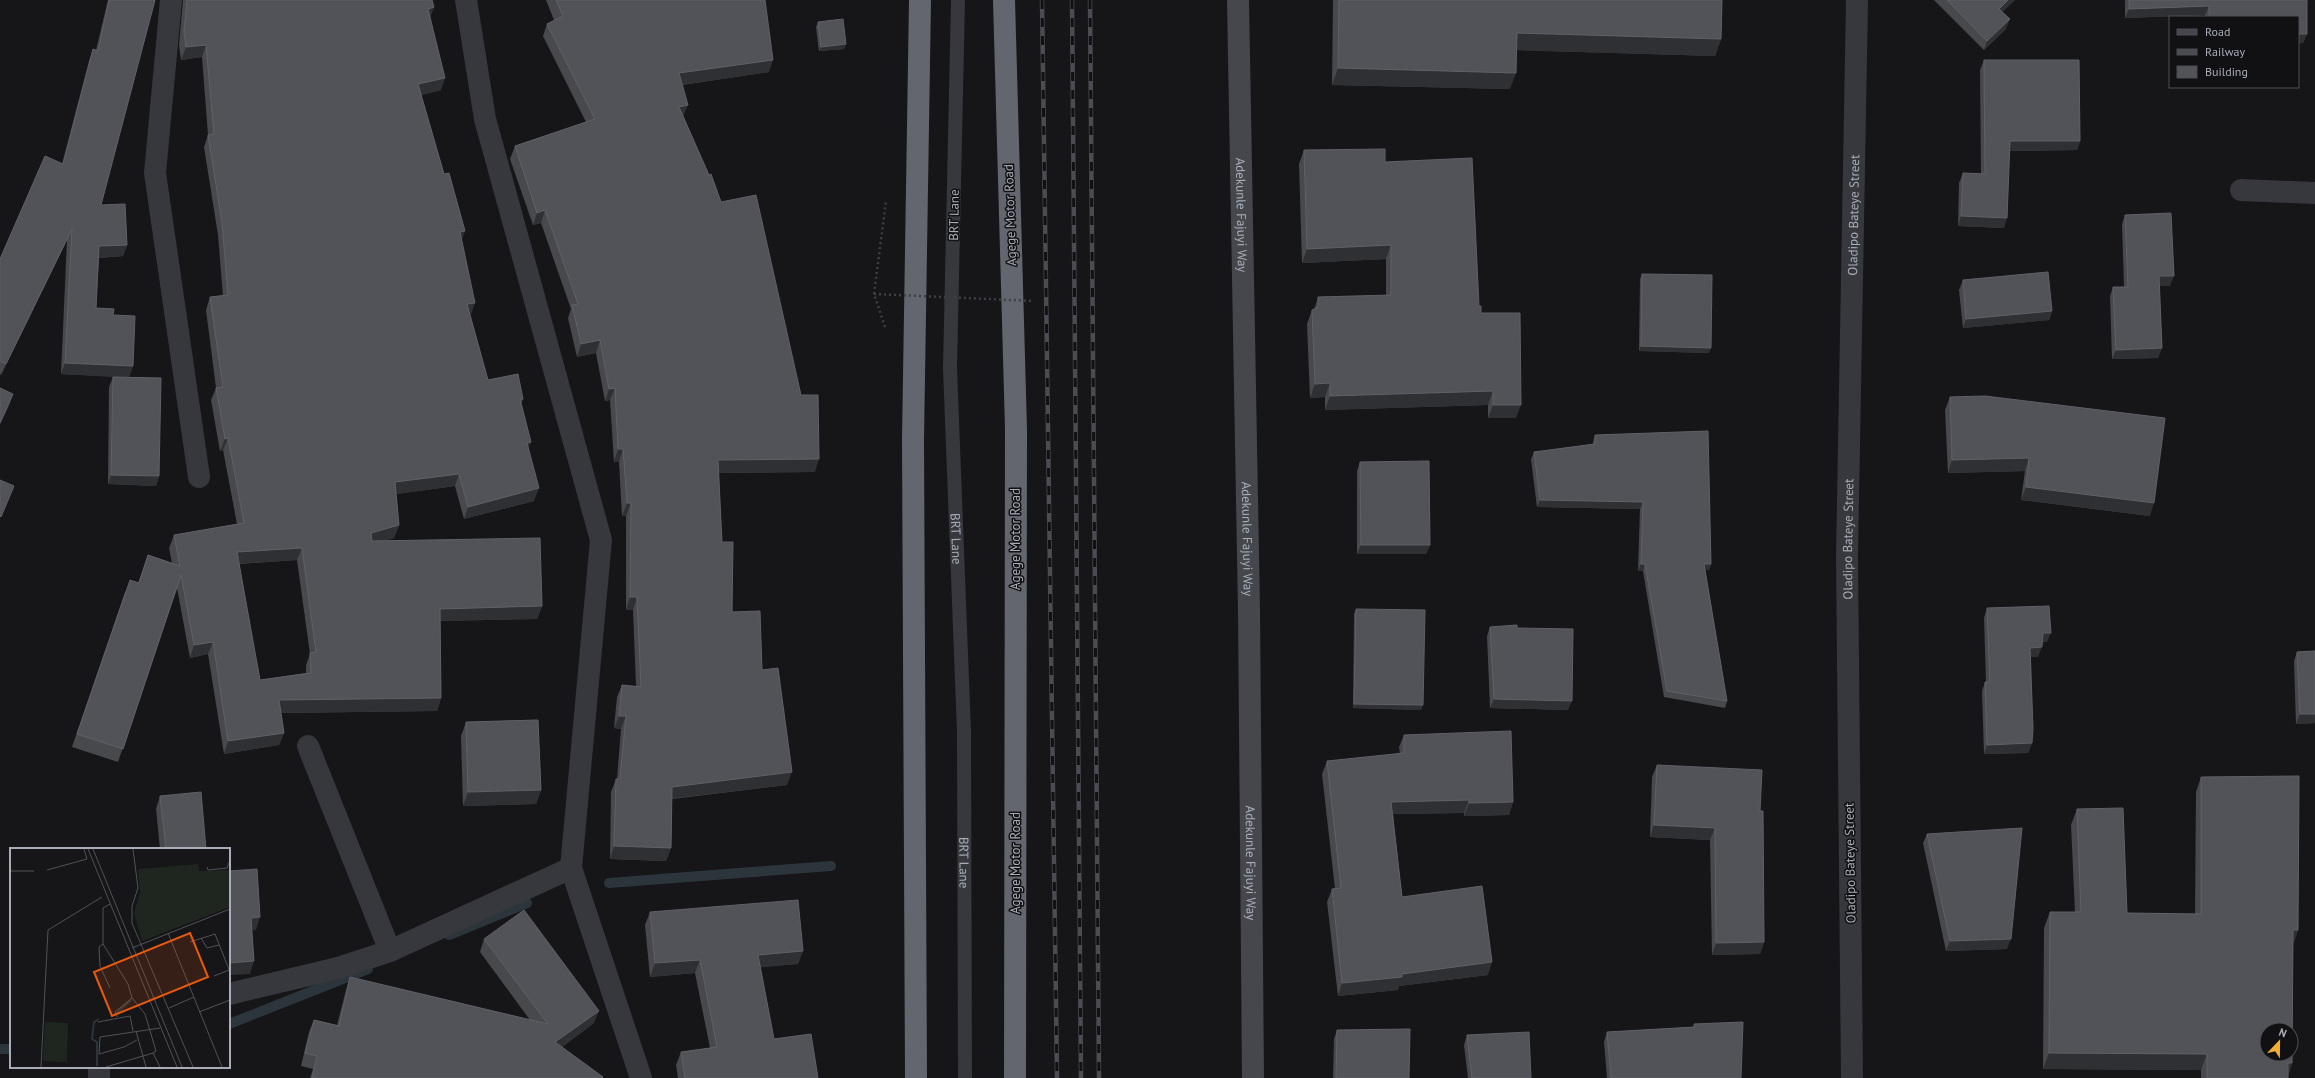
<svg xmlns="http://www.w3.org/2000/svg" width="2315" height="1078" font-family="'PT Sans',sans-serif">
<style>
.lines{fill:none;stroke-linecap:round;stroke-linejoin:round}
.stream{stroke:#2c353c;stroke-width:10}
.path{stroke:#3d3f44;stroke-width:2.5;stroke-dasharray:2 3;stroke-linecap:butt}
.lane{stroke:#37383d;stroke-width:14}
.street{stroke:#37383d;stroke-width:22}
.secondary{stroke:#45474d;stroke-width:22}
.highway{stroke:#63666e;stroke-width:22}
.rail-casing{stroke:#4a4c52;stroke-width:4.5}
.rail{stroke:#111113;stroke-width:3;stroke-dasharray:9;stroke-linecap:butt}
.path-bridge{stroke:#3d3f44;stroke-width:2.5;stroke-dasharray:2 3;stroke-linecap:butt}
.wall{fill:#47494d;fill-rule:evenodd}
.shaded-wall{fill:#2f3033}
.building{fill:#525359;stroke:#5f6168;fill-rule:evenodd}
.labels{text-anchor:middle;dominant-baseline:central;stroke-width:3;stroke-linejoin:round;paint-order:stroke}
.street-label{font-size:13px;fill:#a8adb8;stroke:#111113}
.inset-river{fill:none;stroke:#2c353c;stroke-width:2}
.inset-road{fill:none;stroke:#505258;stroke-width:1}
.view{fill:#e8590c;fill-opacity:0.15;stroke:#e8590c;stroke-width:2}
.inset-edge{fill:none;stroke:#a8adb8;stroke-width:2}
</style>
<rect width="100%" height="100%" fill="#161618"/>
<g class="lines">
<path class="stream" d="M609,883l222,-17
M449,935l78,-32
M229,1024l139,-55
M0,1049h11"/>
<path class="path" d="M885,327l-11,-33 12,-93"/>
<path class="lane" id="s1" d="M958,0l-8,368 14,364 1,346"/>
<g class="street">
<path d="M171,0l-16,173 44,304"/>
<path d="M466,0l19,119 116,421 -30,328 70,210"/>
<path d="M2241,190l74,3"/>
<path d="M308,746l82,205"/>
<path d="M229,994l109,-26 52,-17 181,-83"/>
<path d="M99,1067v11"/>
<path id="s2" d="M1852,1078l-5,-522 10,-556"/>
</g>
<path class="secondary" id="s3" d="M1238,0l11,610 4,468"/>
<path class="highway" d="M1004,0l12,429 -1,649
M916,1078l-3,-638 7,-440"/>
<g class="rail-casing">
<path id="rail" d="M1042,0l15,1078
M1072,0l9,1078
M1090,0l9,1078"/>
</g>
<use href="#rail" class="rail"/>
<path class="path-bridge" d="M874,294l160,7"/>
</g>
<path class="wall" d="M108,0h47l-54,205 26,40 -4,11 -24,2 -3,50 17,7 16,62 30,99 -3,10 -48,-2 1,-97 4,-10h13l-65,-3 6,-134 -66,135 -1,-1v-115l62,-95 27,-103 4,-12 3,1z
M183,0h249l2,7 -4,10 11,73 -20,5 23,79 21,57 -4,9 9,75 18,65 35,19 -2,5 7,45 6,52 -70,18 -9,-33 -59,8 3,31 -5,13 -12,3 160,65 -5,13 -97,2 1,77 -4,13 -157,2 4,20 -5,12 -55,9 -16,-100 -18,4 -13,-70 -59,174 -46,-15 53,-155 13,-9 10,-28 24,8 -3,-15 5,-13 63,-11 -14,-74 -3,1 -9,-51 5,-12 -10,-78 4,-13 13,-1 -5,-61 -14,-88 4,-12 -6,-78 -21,3 -2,-15zM297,560l13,94 -4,11v8l-46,7 -21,-116z
M546,0h219l4,72 -87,13 1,32 132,355 -97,1 4,69 10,70 30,58 25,115 -115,14 -1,49 -5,13 -56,-2 1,-67 5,-13h1l4,-50 -7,-1 3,-31 5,-12 14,1 -3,-76h-7v-94h-4l-3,-54h-5l-4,-62 -5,1 -9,-48 -19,4 -9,-39 3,-9 -30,-86 -8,2 -23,-66 5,-13 71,-24 -43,-86 4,-12 7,-4z
M1333,0h389l-1,39 -6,17 -199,-6 -6,39 -178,-4z
M1934,0h81l-13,12 4,17 -22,21z
M2125,0h182v34l-4,9 -5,-26h-93v-2l-80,3z
M818,22l28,22 -2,5 -25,2 -3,-24z
M1984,60l96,81 -3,9 -67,1 -6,77 -46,-2 1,-43 4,-10 18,1 -1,-104z
M1304,150l81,12 94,144 37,112h-28v-13l-163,5v-13l-15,1 -3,-74 5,-14h2l4,-13 68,-1v-37l-84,4 -3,-99z
M2125,215l45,71h-11l3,62 -4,10 -46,1 -2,-63 3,-9h11l-2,-63z
M1642,274l67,79 -70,-2 1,-72z
M1963,280l89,31 -3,9 -86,8 -4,-38z
M1950,397l200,119 -129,-16 4,-29 -77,2 -3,-63z
M1595,435l116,129 -2,6h-4l22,131 -2,7 -61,-11 -21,-126h-5l2,-62 -103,-2 -6,-48 3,-7 59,-8v-2z
M1360,462l70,83 -4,9h-69v-83z
M1987,608l60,34h-5l-4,15h-7l1,86 -4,10 -44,1 -2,-63 3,-9h1l-2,-64z
M1356,609l67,96 -2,5 -68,-2 1,-94z
M1490,627l27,1 51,82 -78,-2 -3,-72z
M2315,651v72l-19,1 -2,-63 3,-9z
M466,722l75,68 -5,14 -73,2 -2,-70z
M1404,735l109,67 -4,13 -45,1v-3l-71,1 9,83 86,78 -89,11 -1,4 -60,6 -11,-94 5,-13h3l-13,-115 5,-13 73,-7 -1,-7z
M1657,765l103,46 4,131 -4,12 -48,1 -2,-115 -60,-3 2,-60z
M2201,777l97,153 -5,14 -1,119 -4,13v2h-87v-8l-158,-1 1,-141 6,-16h25l-4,-87 6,-16 50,104 68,1 1,-122z
M160,796l46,53h-46l-4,-40z
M1927,834l80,115 -61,2 -23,-108z
M650,912l153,39 -5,13 -38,3 14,72 44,39h-140l-2,-13 5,-13 29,-4 -15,-75 -45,4 -5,-52z
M484,939l110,84 -32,24 41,30v1h-293l3,-9 -12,-3 8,-34 5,-12 23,5 9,-35 4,-13 180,43 -50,-68z
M1694,1024l47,54h-134l-3,-36 3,-10 86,-5z
M1337,1030l72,48h-76l1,-39z
M1467,1035l64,43h-63l-4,-33z"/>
<path class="shaded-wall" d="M2008,0h7l-19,18 3,-9z
M2209,6l-4,9 -80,3 4,-9z
M434,7l-5,12 -1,-10z
M2010,19l-4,10 -22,21 3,-9z
M1517,33l204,6 -6,17 -204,-6z
M2298,34h9l-4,9 -5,1z
M846,44l-2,5 -25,2 2,-4z
M206,45l-4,12 -21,3 5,-13z
M773,60l-4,12 -95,14 5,-13z
M1338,68l178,5 -6,16 -178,-4z
M445,78l-4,12 -27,7 4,-13z
M688,105l-5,12 -4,-10z
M2010,141h70l-3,9 -71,1z
M545,210l-4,13 -8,2 4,-12z
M1961,216l46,2 -3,10 -46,-2z
M72,229l-5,11 -66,135 5,-11z
M465,231l-5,13v-12z
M127,245l-4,11 -28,2 4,-12z
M1391,245l-5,14 -84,4 5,-14z
M2159,276h15l-4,10h-14z
M475,303l-4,12 -4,-11z
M2052,311l-3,9 -86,8 3,-9z
M600,340l-4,13 -19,4 4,-13z
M1641,346l70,2 -2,5 -70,-2z
M2162,348l-4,10 -46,1 4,-9z
M65,363l68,3 -4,12 -68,-4z
M1330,383l-5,14 -15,1 5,-14z
M615,388l-5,12 -5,1 4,-12z
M1493,391l-5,14 -163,5 5,-14z
M13,394l-4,12 -9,19v-2z
M1493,405h28l-5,13h-28z
M228,438l-5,12 -3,1 5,-12z
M531,442l-5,12 1,-11z
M618,449h5l-4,13h-5z
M2029,458l-4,13 -77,2 4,-13z
M819,459l-4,13 -102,1 5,-13z
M459,474l-4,12 -64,9 4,-13z
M111,475l48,1 -3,10 -48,-2z
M2026,487l128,16 -4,13 -129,-16z
M539,488l-5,13 -70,18 4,-12z
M1540,500l103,2 -3,7 -103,-2z
M627,503h4l-5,13h-4z
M399,525l-5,13 -28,7 5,-12z
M1361,545h69l-4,9h-69z
M302,548l-5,12 -65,4 5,-12z
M1641,564h4l-2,7h-5z
M1704,564h7l-2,6h-7z
M630,597h7l-4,13h-7z
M542,606l-5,13 -102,2 5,-12z
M2043,633h8l-4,9h-7z
M213,642l-5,12 -18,4 4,-13z
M2042,647l-4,10h-11l3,-9z
M441,698l-4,13 -163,2 5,-13z
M1494,699l78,2 -4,9 -78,-2z
M1354,704l69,1 -2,5 -68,-2z
M2300,714h15v9l-19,1z
M619,716h7l-5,13 -7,-1z
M284,733l-5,12 -55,9 4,-13z
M2032,743l-4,10 -44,1 3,-9z
M792,772l-5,13 -120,14 5,-12z
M541,790l-5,14 -73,2 5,-14z
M1469,800l-5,13 -78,1 5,-12z
M1513,802l-4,13 -45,1 5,-13z
M1654,825l61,3 -5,12 -60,-3z
M614,846l57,2 -5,13 -56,-2z
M260,917l-4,13h-9l4,-12z
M2293,930h5l-5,15z
M2011,939l-4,10 -61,2 4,-10z
M1764,942l-4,12 -48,1 4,-12z
M803,951l-5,13 -45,4 5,-13z
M700,960l-5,13 -45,4 5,-14z
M254,961l-4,13 -21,1v-12z
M1492,962l-4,13 -89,11 -1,4 -60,6 4,-13 60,-9z
M599,1011l-5,12 -43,32 4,-13z
M2049,1053l158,1 -6,16 -158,-1z
M2288,1063h4l-5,15z"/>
<path class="building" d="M109,0h46l-54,205 24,-1 2,41 -28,1 -3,62 18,1 -1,6 22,1 -2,50 -68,-3 7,-134 -66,135 -6,-3v-102l45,-103 18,8 30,-115 5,2z
M187,0h245l2,7 -6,2 17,69 -27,6 26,90 5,-1 16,58 -5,1 15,71 -8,1 21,76 30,-6 5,25h-3l11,43 -4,1 12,45 -71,19 -9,-33 -64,8 4,43 -28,8 1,8 168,-3 2,68 -102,3 1,89 -162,2 5,33 -56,8 -15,-99 -19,3 -13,-70 -58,174 -46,-15 53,-154 9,3 9,-28 32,11 -6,-31 70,-12 -16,-85 -3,1 -9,-51 7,-1 -13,-90 18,-2 -6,-73 -14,-87 6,-1 -8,-89 -20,2 -2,-15zM302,548l14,104 -6,1 1,20 -51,7 -23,-128z
M556,0h209l8,60 -94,13 9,32 -9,2 30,68 2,-1 10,28 35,-7 45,200h17l1,64 -101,1 4,82h11l-1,70 28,-1 2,59 16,-2 14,104 -120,15 -1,61 -57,-2 2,-67h4l6,-63h-7l3,-31 19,2 -4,-90h-7l1,-94h-4l-4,-54h-5l-3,-61 -6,1 -9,-49 -19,4 -9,-39 6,-1 -33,-94 -8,3 -22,-67 80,-27 -48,-95 16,-8z
M1339,0h383l-1,39 -204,-6 -1,40 -178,-5z
M1947,0h61l-9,9 11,10 -23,22z
M2129,0h178v34h-9v-17h-89v-11l-80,3z
M843,19l3,25 -25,3 -3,-25z
M1984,60h95l1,81h-70l-3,77 -46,-2 2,-43 22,1z
M1385,149v13l87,-4 7,148h2v7h39l1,92h-28v-14l-163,5v-13l-15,1 -3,-74 6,-3v-10l73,-2v-50l-84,4 -3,-99z
M2171,213l3,63h-15l3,72 -46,2 -3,-63h15l-3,-72z
M2048,272l4,39 -86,8 -3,-39z
M1642,274l70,1 -1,73 -70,-2z
M113,377l48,1 -2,98 -48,-1z
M0,388l13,6 -13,29z
M1985,396l180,22 -11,85 -128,-16 3,-29 -77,2 -2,-63z
M1708,431l3,133h-7l23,137 -60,-10 -22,-127h-4l2,-62 -103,-2 -6,-48 61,-8v-9z
M1429,461l1,84h-69l-1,-83z
M0,480l14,6 -13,31 -1,-1z
M2049,606l2,27h-8l-1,14 -12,1 3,80 -1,15 -45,2 -2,-63h5l-3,-74z
M1356,609l69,1 -2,95 -69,-1z
M1517,625v3l56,1 -1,72 -78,-2 -4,-72z
M2315,651v63h-15l-3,-62z
M538,720l3,70 -73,2 -2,-70z
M1511,731l2,71 -44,1v-3l-78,2 11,95 80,-11 10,76 -90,12v3l-60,6 -10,-94 9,-1 -14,-127 77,-8v-18z
M1657,765l105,5 -2,41h3l1,131 -48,1 -1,-115 -61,-3z
M2299,776l-1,154h-5l-1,133h-4v15h-81v-24l-158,-1 1,-141h31l-4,-103 46,-1 4,105 74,1v-137zM2267,1030h24v24h-24z
M201,792l5,57h-40l-6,-53z
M2022,828l-11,111 -61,2 -23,-107z
M257,869l3,48 -9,1 3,43 -25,2v-92z
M798,900l5,51 -45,4 16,84 37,-5 7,44h-133l-4,-26 36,-5 -17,-87 -45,3 -5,-51z
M524,910l75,101 -44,31 48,35 -1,1h-290l5,-22 -12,-3 9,-33 25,6 11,-49 198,47 -64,-85z
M1743,1022l-2,56h-130l-4,-46 88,-5 -1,-3z
M1410,1029l-1,49h-73l1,-48z
M1529,1032l2,46h-59l-5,-43z"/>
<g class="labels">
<g class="street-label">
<text transform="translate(954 215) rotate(-89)">BRT Lane</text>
<text transform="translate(1010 215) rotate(-92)">Agege Motor Road</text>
<text stroke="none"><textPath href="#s3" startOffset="215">Adekunle Fajuyi Way</textPath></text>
<text stroke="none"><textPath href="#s2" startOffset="863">Oladipo Bateye Street</textPath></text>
<text stroke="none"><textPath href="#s1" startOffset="539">BRT Lane</textPath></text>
<text transform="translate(1015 539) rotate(-90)">Agege Motor Road</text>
<text stroke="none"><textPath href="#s3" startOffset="539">Adekunle Fajuyi Way</textPath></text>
<text stroke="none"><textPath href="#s2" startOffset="539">Oladipo Bateye Street</textPath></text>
<text stroke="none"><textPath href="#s1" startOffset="863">BRT Lane</textPath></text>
<text transform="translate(1015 863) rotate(-90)">Agege Motor Road</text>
<text stroke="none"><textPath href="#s3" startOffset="863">Adekunle Fajuyi Way</textPath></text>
<text transform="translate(1850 863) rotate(-91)">Oladipo Bateye Street</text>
</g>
</g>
<g transform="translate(10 848)">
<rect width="220" height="220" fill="#161618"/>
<path d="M220,12v47l-88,34 -8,-28 6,-21 -2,-23 60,-5 1,7 30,-1zM35,174l23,1 -1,39 -24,-1z" fill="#1e261f"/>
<path class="inset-river" d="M107,165l14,-13M87,218v-24l-5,-3 2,-17 5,-3"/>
<path class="inset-road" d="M78,1l89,218M83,1l89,218M123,1l5,39 -6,18v17l61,144M197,19l1,3 19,-2 3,-8M37,22l40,-11 -3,-10M0,23h24M100,56l-7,4v36l25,40 4,14 13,16 11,37 -3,2 7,14M158,85l54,134M191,90l6,10 12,-3M180,94l25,-8 15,38M93,96l-4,3 1,19 10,22M122,100l98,-39M204,128l15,-6M159,160l25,-11M189,164l31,-12M107,169l-2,-5 17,-14M88,174l32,-6 3,15M126,183l10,36M127,192l-13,7 -25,7 1,-17 60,-9M31,219l7,-137 54,-33M96,219l47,-14"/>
<path class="view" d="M180,85l18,44 -96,39 -18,-44z"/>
<rect width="220" height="220" class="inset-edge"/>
</g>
<rect x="2169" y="16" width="130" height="72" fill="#111113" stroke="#4d4f55"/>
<rect x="2177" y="29" width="20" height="6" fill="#45474d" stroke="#4d4f55"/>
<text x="2205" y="36" font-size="12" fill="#a8adb8">Road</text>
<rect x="2177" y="49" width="20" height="6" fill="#4a4c52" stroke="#4d4f55"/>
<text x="2205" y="56" font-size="12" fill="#a8adb8">Railway</text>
<rect x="2177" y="66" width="20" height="12" fill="#525359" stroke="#4d4f55"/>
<text x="2205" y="76" font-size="12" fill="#a8adb8">Building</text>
<g transform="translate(2279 1042) rotate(22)"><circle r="19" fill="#111113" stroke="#4d4f55"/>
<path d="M0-3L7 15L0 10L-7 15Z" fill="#f2b134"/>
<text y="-6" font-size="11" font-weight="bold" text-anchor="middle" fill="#a8adb8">N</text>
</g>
</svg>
